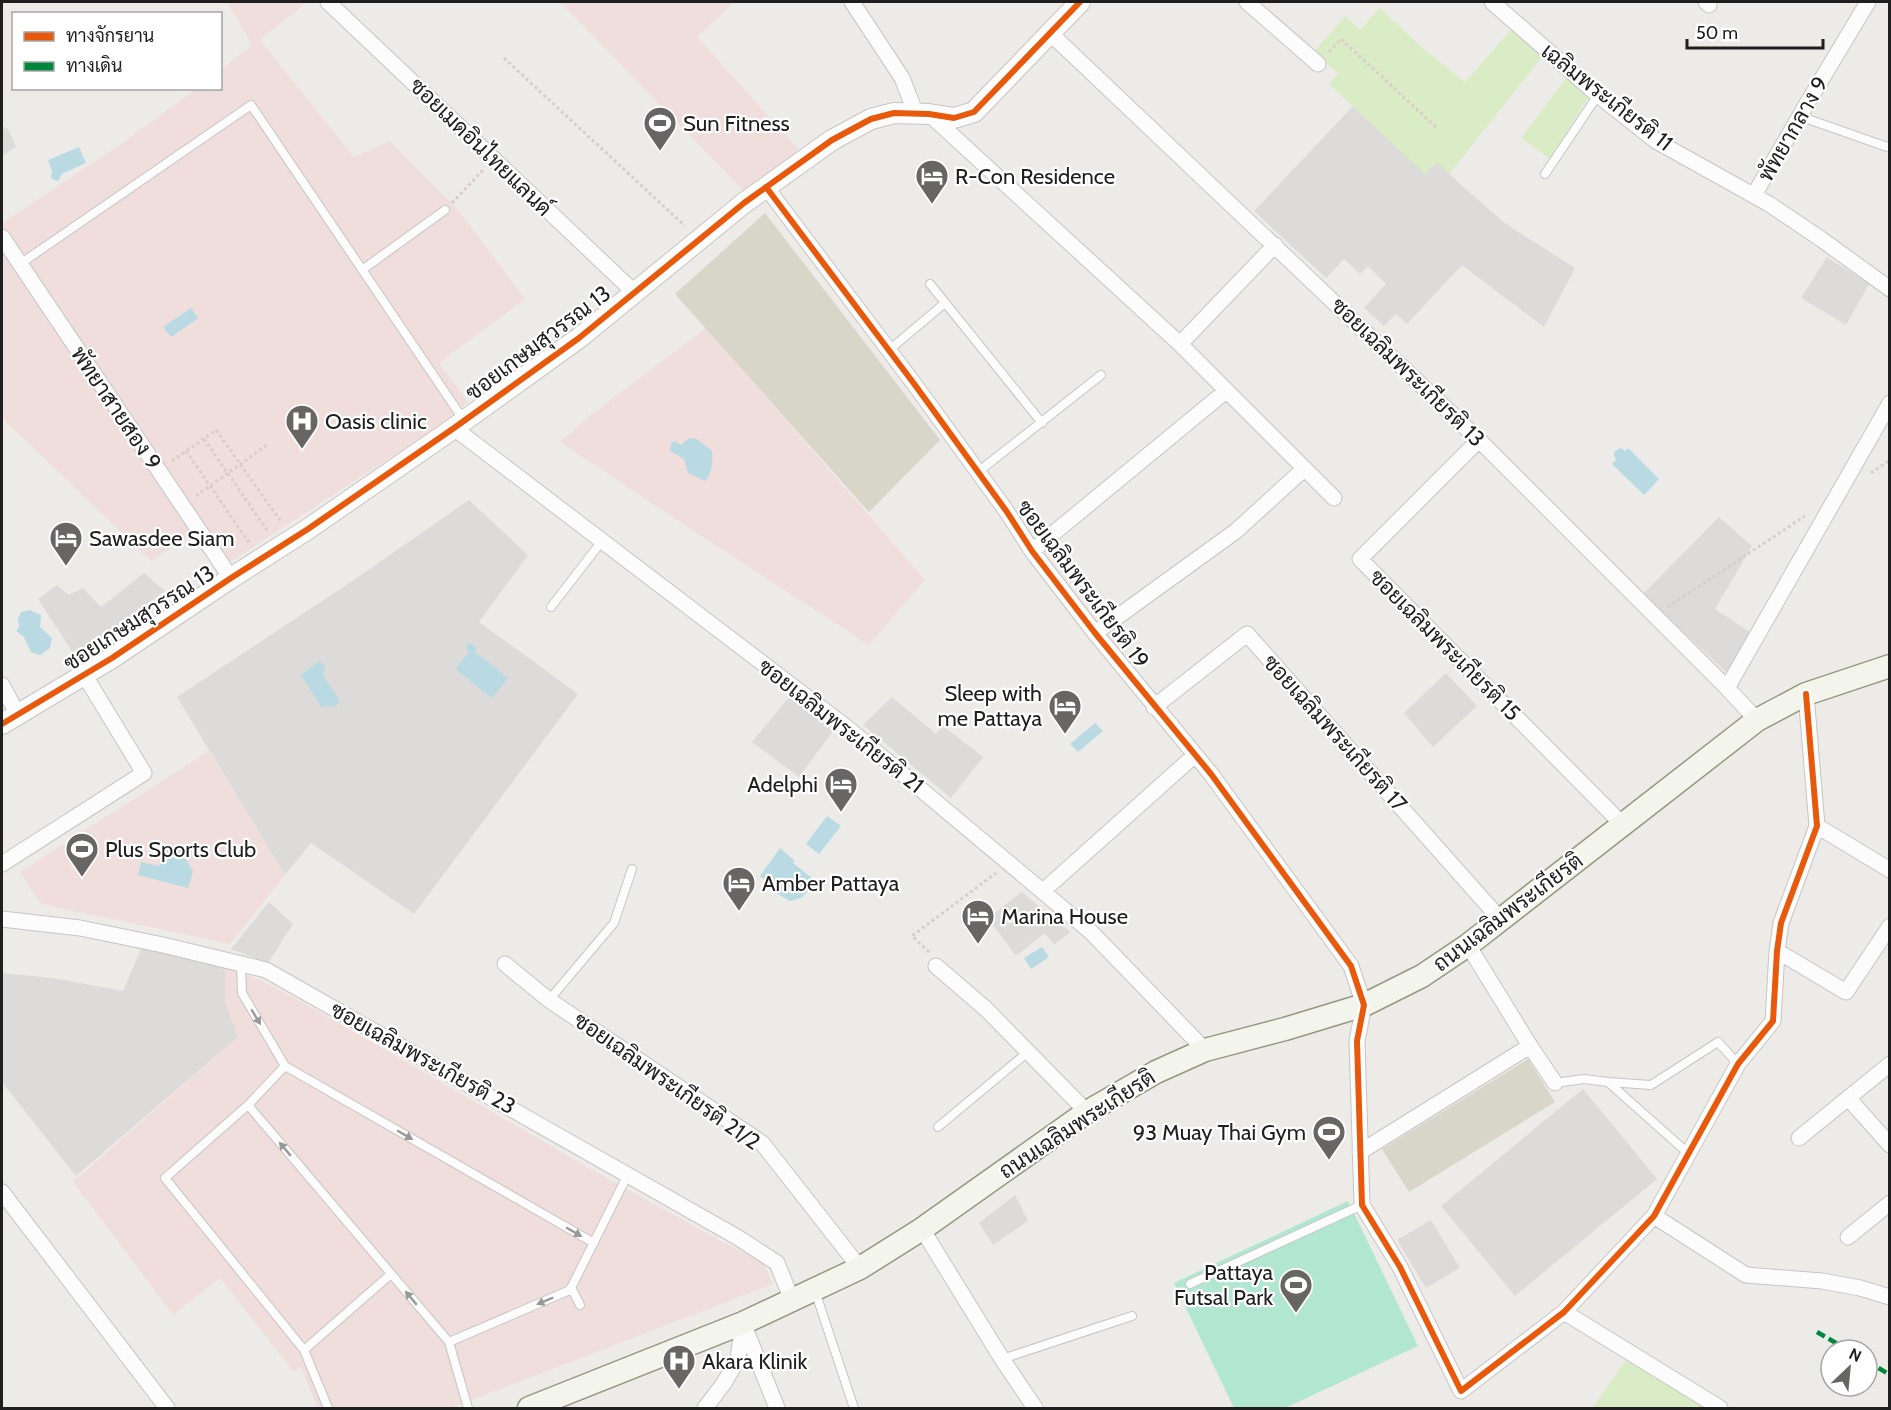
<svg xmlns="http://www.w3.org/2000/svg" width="1891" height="1410" font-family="Cabin,Sarabun,sans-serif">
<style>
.residential{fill:#dcdbd9}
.commercial{fill:#efdedc}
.construction{fill:#d7d6c9}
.grass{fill:#daecc5}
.pitch{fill:#b1e6d0}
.water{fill:#b9dae2}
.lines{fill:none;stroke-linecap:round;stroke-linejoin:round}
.service-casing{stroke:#c6c5c4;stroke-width:10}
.minor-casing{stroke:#c6c5c4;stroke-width:17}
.tertiary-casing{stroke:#c6c5c4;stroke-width:22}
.secondary-casing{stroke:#96977f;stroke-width:25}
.path{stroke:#dbccca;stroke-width:3;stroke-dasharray:3 3;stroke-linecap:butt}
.service{stroke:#fcfcfc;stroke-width:8}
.minor{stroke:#fcfcfc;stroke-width:15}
.tertiary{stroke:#fcfcfc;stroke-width:20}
.secondary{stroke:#f3f4eb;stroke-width:22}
.quiet{stroke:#00873e;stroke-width:4.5;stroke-dasharray:9 4.5;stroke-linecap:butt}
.cycleway-casing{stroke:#fff;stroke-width:10}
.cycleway{stroke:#e8590c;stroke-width:6}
.oneway{fill:#999}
.labels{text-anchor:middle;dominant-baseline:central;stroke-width:4.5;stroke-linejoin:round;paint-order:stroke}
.street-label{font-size:22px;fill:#1f1f1f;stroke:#fff}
.poi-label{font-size:22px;fill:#1f1f1f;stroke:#fff;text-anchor:start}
</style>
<rect width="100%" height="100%" fill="#edebe8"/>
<path class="residential" d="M1353,106l72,67 12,-11 23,22 46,40 69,44 -31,59 -82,-62 -55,59 -11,-10 -12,12 -20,-18 22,-24 -18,-18 -8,8 -16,-15 -18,19 -72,-67z
M2,127l6,2 8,18 -14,9z
M1827,257l42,27 -23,41 -45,-27z
M469,500l59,55 -49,67 99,72 -164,220 -103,-71 -26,32 -108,-178 171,-113z
M1719,517l33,29 -37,63 36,24 -25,39 -83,-78z
M144,573l21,18 -90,65 -37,-57 19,-14 12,10 14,-7 18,19z
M1446,673l31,33 -44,41 -29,-34z
M790,696l44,34 -35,47 -47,-35z
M892,697l44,37 7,-8 40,31 -32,41 -88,-73z
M1022,892l48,40 -16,13 -9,-12 -29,23 -28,-38z
M269,902l24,22 -25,39 -37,-14z
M141,949l84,17v36l13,35 -162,139 -74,-94v-109l51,5 70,13z
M1583,1089l74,90 -142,117 -74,-90z
M1015,1195l13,26 -35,24 -14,-22z
M1431,1220l29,48 -34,20 -29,-48z"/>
<path class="commercial" d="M227,2h80l-47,38 94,117 36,-16 69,70 66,88 -86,64 29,39 -25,21 -211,138 -13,12 -29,-37 -39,25 -149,-143v-195l120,-80 74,-54 24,-1 1,-18 31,-25z
M560,2h174l-37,35 102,113 -56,40z
M706,328l219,252 -56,65 -200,-130 -109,-73 31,-27z
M209,751l76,124 -55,69 -189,-40 -21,-32z
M225,966l39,16 38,20 308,178 113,62 40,20 10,22 -322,124h-134l-16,-42 -7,6 -74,-94 -47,37 -100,-133 165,-145 -13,-35z"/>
<path class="construction" d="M765,213l175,227 -71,72 -194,-218z
M1528,1059l27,43 -146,90 -27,-43z"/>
<path class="grass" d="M1380,8l46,43 39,31 47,-53 30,28 -93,117 -12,-12 -12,12 -96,-90 9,-11 -24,-21 31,-36 15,14z
M1566,78l22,20 -38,61 -29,-21z
M1626,1360l79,48h-113z"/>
<path class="pitch" d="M1348,1201l70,145 -133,62h-51l-60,-125z"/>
<path class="water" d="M79,147l7,16 -24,11 -4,7 -6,-2 -1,-3 1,-5 -4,-11z
M191,308l7,10 -27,19 -8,-10z
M689,438l8,1 15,12c1,10 0,23 -7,30l-17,-8 -4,-14 -14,-8 1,-8 4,-2 6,4z
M1621,448l4,3 3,-3 31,31 -15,16 -32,-31 4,-4 -2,-6 1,-3z
M30,610l11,5 -1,12 12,11 -2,10 -10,7 -9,-3 -7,-15 -8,-6 3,-4 -1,-8 3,-7z
M471,643l5,5 -1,4 33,26 -16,20 -37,-29 14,-17 -3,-3 1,-4z
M319,661l6,5 -2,9 17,26 -6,7 -8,-3 -4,3 -21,-33z
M1095,723l8,8 -25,21 -8,-8z
M827,816l14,10 -22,28 -13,-10z
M164,844l15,4 14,23 -5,17 -50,-13 3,-13 18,4z
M780,848l15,13 -2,2 24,19 -16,16 -11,3 -16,-9 -2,-6 -12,-10z
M1042,947l7,10 -18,12 -7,-11z"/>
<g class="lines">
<g class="service-casing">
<path id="service" d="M1799,116l91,32
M1545,174l53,-79
M20,264l231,-159 212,314
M362,270l83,-60
M930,284l112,139
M889,350l56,-47
M978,472l123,-97
M551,607l51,-66
M241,964l1,29 43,73 309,177
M549,1000l65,-77 18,-54
M285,1066l-37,39 201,237 19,66
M1608,1082l43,3 67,-43 20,22
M1555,1083l29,-4 24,3 81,72
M248,1105l-83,73 139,172 87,-76
M938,1127l90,-75
M1190,1284l172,-79
M571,1287l9,18
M815,1291l39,117
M449,1342l121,-52 58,-116
M304,1350l24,58
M1002,1359l130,-43"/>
</g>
<g class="minor-casing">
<path id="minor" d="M328,2l307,291
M852,2l50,76 14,36
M1247,2l71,62
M1492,2l106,93 58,46 113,63 52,35 69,50
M1706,2l3,3
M1050,33l429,407 248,248 30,32
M929,114l251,230 154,154
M766,187l149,198 92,127 25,39 63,82 116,141 140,192 13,39 -7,36 5,164 38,62 61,124 103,-79 90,-96 84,-152 35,-43 4,-70 4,-28 36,-97 -11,-132
M1754,195l51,-88 63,-105
M2,237l229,341
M1180,344l95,-99
M454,428l396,302 241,202 114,118
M1479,440l-119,119 263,266
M1032,551l194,-160
M1095,633l141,-102 68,-62
M2,685l16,30
M1727,688l163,-285
M1154,707l93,-73 254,286
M1817,826l73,44
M2,864l142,-91 -59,-97
M1043,891l152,-136
M2,919l78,9 83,17 103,25 471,267 40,26 15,37
M1777,951l69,41 44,-66
M505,964l44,36 213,143 98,125
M936,966l50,43 101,103
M1530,1046l25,37
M1848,1098l42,47
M1799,1138l91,-74
M1360,1152l170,-106 -62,-101
M2,1192l165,216
M1654,1216l92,59 76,6 38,7 30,9
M922,1229l80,130 33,49
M1848,1237l42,-34
M1564,1312l156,96
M743,1323l34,85
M705,1408l19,-25 14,-24 5,-36"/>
</g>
<g class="tertiary-casing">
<path id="tertiary" d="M2,724l110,-66 119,-80 77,-49 146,-101 125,-90 165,-135 88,-63 39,-21 23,-6 35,1 25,4 20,-6 106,-110"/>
</g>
<g class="secondary-casing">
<path id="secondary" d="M529,1408l214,-85 117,-55 62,-39 165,-117 69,-40 49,-22 80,-21 79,-24 58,-29 46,-31 289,-225 49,-26 84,-28"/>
</g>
<path class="path" d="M1329,52l12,-13 96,89
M504,58l181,168
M452,203l31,-33
M204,439l65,94
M186,451l64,93
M172,461l44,-31 66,93
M1871,473l19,-13
M196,496l71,-51
M1668,607l137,-91
M929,952l-17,-16 84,-63"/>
<use href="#service" class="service"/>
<use href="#minor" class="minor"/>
<use href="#tertiary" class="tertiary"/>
<use href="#secondary" class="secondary"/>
<path class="quiet" d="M1817,1332l31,18
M1867,1361l23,14"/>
<g class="cycleway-casing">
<path id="cycleway" d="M766,187l149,198 92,127 25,39 63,82 116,141 140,192 13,39 -7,36 5,164 38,62 61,124 103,-79 90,-96 84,-152 35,-43 4,-70 4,-28 36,-97 -11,-132
M2,724l110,-66 119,-80 77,-49 146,-101 125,-90 165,-135 88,-63 39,-21 23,-6 35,1 25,4 20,-6 106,-110"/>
</g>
<use href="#cycleway" class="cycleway"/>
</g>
<defs><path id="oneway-solid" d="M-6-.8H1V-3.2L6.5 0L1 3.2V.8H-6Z" transform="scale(1.5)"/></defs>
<g class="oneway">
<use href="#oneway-solid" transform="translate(256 1017) rotate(59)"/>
<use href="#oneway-solid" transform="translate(405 1135) rotate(30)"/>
<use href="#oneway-solid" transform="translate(285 1149) rotate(-130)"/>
<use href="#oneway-solid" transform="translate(574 1232) rotate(30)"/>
<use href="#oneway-solid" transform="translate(411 1298) rotate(-130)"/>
<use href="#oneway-solid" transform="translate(545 1301) rotate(157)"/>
</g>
<defs>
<g id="stadium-pin" transform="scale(1.725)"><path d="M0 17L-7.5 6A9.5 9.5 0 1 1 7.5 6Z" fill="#676665" stroke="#fff"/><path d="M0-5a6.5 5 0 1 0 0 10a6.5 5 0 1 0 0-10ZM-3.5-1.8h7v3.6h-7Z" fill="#fff"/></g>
<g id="hotel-pin" transform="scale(1.725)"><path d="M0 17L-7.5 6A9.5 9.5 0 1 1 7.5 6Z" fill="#676665" stroke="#fff"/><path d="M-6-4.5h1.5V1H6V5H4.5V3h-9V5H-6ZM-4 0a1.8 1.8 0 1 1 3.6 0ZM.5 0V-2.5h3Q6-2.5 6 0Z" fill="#fff"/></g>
<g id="hospital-pin" transform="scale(1.725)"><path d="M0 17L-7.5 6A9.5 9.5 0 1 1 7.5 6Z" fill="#676665" stroke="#fff"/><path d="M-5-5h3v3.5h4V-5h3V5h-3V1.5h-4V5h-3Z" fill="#fff"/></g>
</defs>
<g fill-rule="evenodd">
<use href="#stadium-pin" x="660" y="123"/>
<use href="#hotel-pin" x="932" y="176"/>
<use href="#hospital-pin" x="302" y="421"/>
<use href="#hotel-pin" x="66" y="538"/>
<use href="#hotel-pin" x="1065" y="706"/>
<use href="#hotel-pin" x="841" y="784"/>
<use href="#stadium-pin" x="82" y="849"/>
<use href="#hotel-pin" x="739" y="883"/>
<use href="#hotel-pin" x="978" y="916"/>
<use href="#stadium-pin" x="1329" y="1132"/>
<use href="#stadium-pin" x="1296" y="1285"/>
<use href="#hospital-pin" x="679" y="1361"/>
</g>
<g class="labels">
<g class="street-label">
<text transform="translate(1607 97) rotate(38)">เฉลิมพระเกียรติ 11</text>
<text transform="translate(1793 129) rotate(-60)">พัทยากลาง 9</text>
<text transform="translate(481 147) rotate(44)">ซอยเมดอินไทยแลนด์</text>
<text transform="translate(538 343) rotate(-37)">ซอยเกษมสุวรรณ 13</text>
<text transform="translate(1408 372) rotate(44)">ซอยเฉลิมพระเกียรติ 13</text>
<text transform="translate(116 408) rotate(56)">พัทยาสายสอง 9</text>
<text transform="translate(1083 584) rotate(53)">ซอยเฉลิมพระเกียรติ 19</text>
<text transform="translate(139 618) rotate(-33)">ซอยเกษมสุวรรณ 13</text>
<text transform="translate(1445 645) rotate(45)">ซอยเฉลิมพระเกียรติ 15</text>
<text transform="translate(841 726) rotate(38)">ซอยเฉลิมพระเกียรติ 21</text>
<text transform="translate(1335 733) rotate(48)">ซอยเฉลิมพระเกียรติ 17</text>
<text transform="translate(1508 912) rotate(-37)">ถนนเฉลิมพระเกียรติ</text>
<text transform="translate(423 1058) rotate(29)">ซอยเฉลิมพระเกียรติ 23</text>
<text transform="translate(667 1081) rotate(35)">ซอยเฉลิมพระเกียรติ 21/2</text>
<text transform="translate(1077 1124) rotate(-33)">ถนนเฉลิมพระเกียรติ</text>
</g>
<g class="poi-label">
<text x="683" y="123">Sun Fitness</text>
<text x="955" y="176">R-Con Residence</text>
<text x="325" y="421">Oasis clinic</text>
<text x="89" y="538">Sawasdee Siam</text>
<text x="1042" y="693" text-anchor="end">Sleep with<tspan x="1042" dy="25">me Pattaya</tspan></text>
<text x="818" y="784" text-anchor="end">Adelphi</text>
<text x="105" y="849">Plus Sports Club</text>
<text x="762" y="883">Amber Pattaya</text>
<text x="1001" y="916">Marina House</text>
<text x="1306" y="1132" text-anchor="end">93 Muay Thai Gym</text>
<text x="1273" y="1272" text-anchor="end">Pattaya<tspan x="1273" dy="25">Futsal Park</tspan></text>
<text x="702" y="1361">Akara Klinik</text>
</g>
</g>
<rect width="1891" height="1410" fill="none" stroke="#1f1f1f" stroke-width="6"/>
<rect x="12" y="12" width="210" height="78" fill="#ffffff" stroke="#a5a5a5" stroke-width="1.5"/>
<rect x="24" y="32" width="30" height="9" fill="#e8590c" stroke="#a5a5a5" stroke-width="1.5"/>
<text x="66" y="42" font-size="18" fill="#1f1f1f">ทางจักรยาน</text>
<rect x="24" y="62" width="30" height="9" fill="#00873e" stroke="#a5a5a5" stroke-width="1.5"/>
<text x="66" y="72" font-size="18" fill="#1f1f1f">ทางเดิน</text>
<g transform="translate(1849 1368) rotate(26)"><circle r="28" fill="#ffffff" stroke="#a5a5a5" stroke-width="1.5"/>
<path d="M0-4.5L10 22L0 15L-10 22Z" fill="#676665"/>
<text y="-9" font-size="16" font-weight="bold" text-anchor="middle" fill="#1f1f1f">N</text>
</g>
<path d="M1687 39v9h136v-9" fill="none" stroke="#1f1f1f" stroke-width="3"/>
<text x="1696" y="39" font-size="18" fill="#1f1f1f" stroke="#ffffff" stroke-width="4.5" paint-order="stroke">50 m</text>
</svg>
